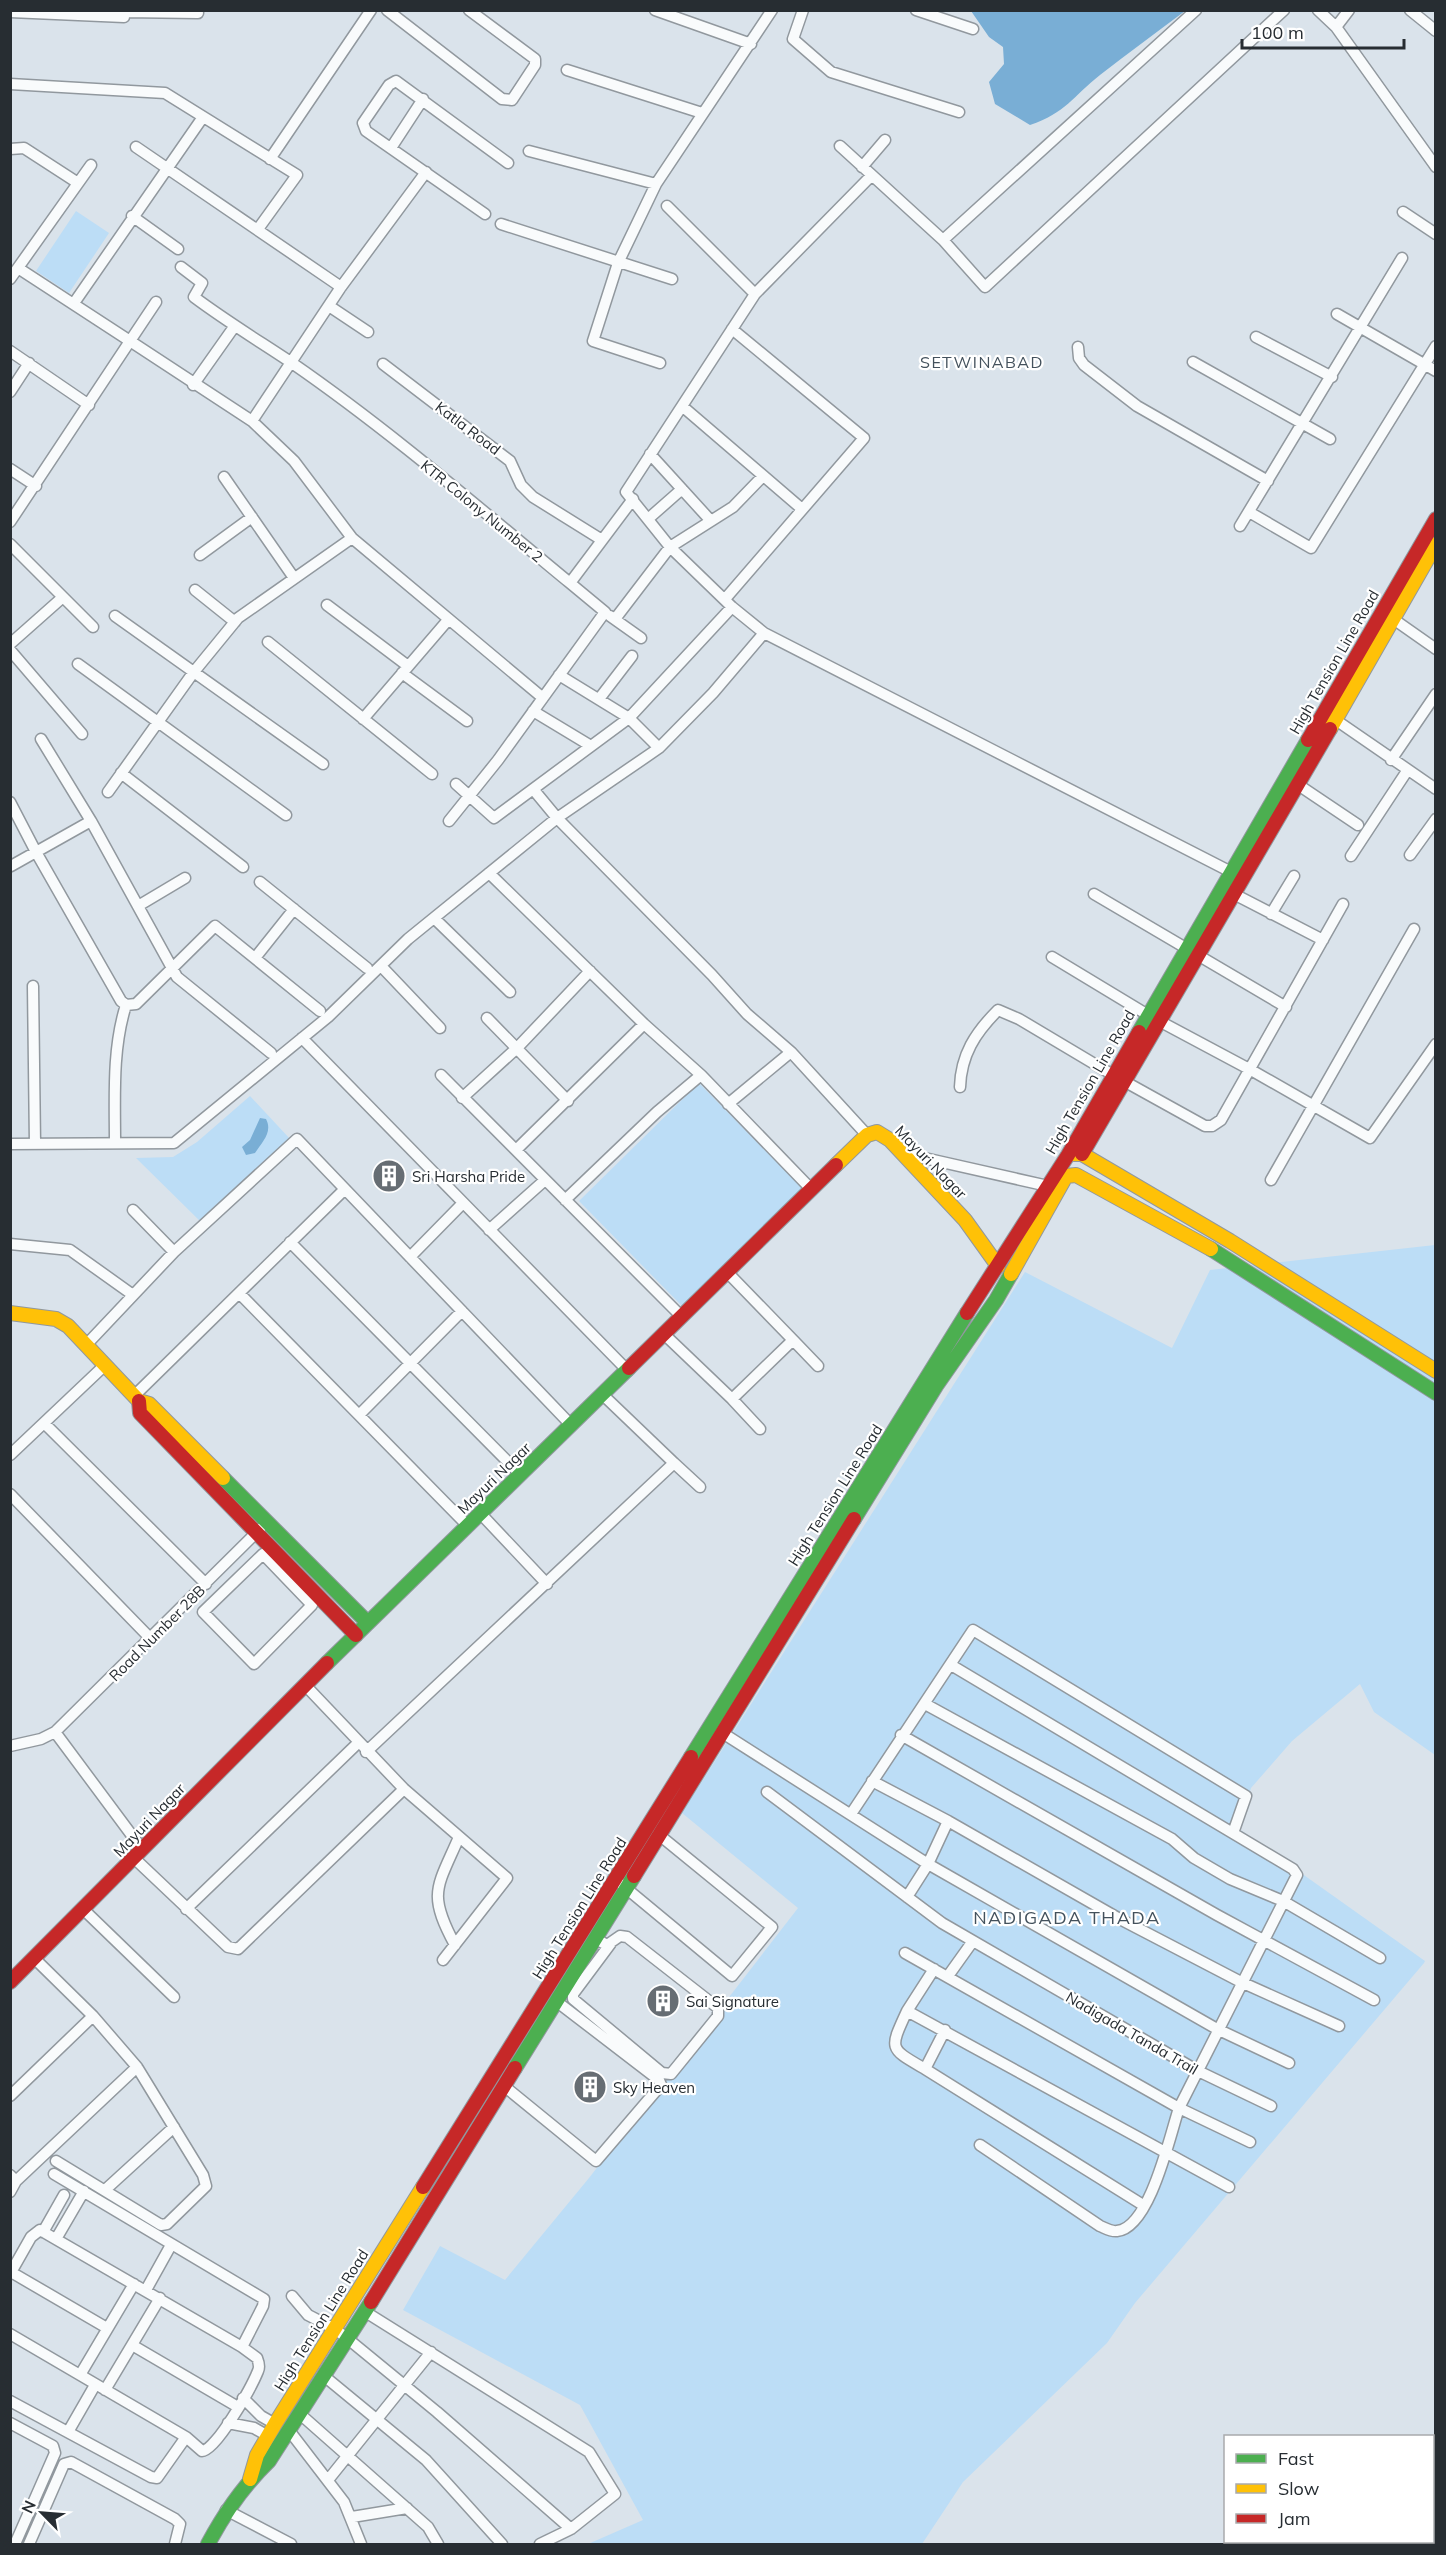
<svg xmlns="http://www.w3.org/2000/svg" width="1446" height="2555" font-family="Mulish,sans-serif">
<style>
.green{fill:#bcddf6}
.water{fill:#79aed5}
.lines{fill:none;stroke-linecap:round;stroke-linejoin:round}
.street-casing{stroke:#91989e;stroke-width:13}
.fast-casing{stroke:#91989e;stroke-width:16}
.slow-casing{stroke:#91989e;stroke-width:16}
.jam-casing{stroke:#91989e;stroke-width:16}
.street{stroke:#f9fbfc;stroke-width:10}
.fast{stroke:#4caf50;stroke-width:14}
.slow{stroke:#ffc107;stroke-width:14}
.jam{stroke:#c62828;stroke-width:14}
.labels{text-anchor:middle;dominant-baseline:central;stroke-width:4.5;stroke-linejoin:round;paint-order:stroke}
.street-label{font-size:15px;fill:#272d32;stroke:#fff}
.poi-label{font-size:15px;fill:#272d32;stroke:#fff;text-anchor:start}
.neighbourhood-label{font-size:16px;letter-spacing:1.5px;fill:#43515c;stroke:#fff}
.quarter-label{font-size:18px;letter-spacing:1.5px;fill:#43515c;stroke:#fff}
</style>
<rect width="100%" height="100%" fill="#dae3eb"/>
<path class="green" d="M76,211l33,22 -40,60 -33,-22z
M699,1083l103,105 -120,118 -103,-105z
M250,1096l41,44 -89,83 -66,-65 37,-1 24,-15z
M1435,1245v510l-61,-43 -14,-28 -68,57 -41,47 -12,41 186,132 -1,2 -289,340 -28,40 -144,139 -41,62h-334l55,-24 -63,-115 -177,-95 37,-64 65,34 84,-102 209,-270 -116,-95 343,-541 147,76 38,-78z"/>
<path class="water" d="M971,11v-1l214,1c-28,21 -57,42 -85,64 -27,21 -34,38 -70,50l-35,-21 -6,-22 15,-18 -1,-17 -14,-10z
M260,1118l6,1c7,13 -4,23 -11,34l-9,2 -4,-8 8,-7z"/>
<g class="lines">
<g class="street-casing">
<path id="street" d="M387,10l115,89 10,1 23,-35v-6l-66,-49
M655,10l96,34
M803,10l-10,29 38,33 128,40
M916,10l57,19
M1318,10l18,17 100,140
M1410,10l26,21
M10,12l114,5v-7
M124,12l74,1
M1336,27l13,-17
M567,70l135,43
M10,84l155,9 132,82 -39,54
M840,146l103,94 253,-230
M136,147l205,140
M391,148l32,-49
M10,149l14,-1 54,35
M529,151l127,33
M270,159l101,-149
M862,167l23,-27
M871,176l-116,118 -129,198 44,55 62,60 32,26 473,242
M667,206l88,88
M1403,212l33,22
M485,214l-119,-83 -3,-8 26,-38 7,-4 112,82
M132,216l46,33
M501,224l171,55
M943,240l42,47 299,-277
M181,267l21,16 -8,14c32,24 65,44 98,66 97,67 187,145 278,220
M10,279l81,-114
M156,302l-26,39 122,80 42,40 58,77 191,160
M74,303l129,-186
M329,306l39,26
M1337,314l99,57
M1256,337l76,40
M1078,347l1,11 5,7 53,41 131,75
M10,351l79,54
M1193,362l137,77
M660,363l-67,-22 25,-78 38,-79 116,-174
M383,364l127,97 11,24 12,12 69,43
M193,385l41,-58
M10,392l19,-29
M682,406l120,103
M252,421l89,-134 85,-115
M650,454l61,67
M10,469l26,17
M224,477l70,101
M1249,512l62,36 125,-202
M648,519l34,-30
M10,522l120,-181 -112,-73
M1240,526l162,-268
M10,544l83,83
M200,555l52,-38
M195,590l40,32
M725,599l139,-161 -132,-109
M327,605l81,61
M115,616l208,148
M610,616l31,22
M1389,616l47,33
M615,619l55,-72 63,-40 30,-31
M268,642l164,132
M10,644l53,-47
M10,650l72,84
M78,664l208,151
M402,673l65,48
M559,675l70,43 30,30
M599,699l33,-43
M533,711l58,35
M1330,716l106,73
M363,719l85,-99
M41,739l50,82 86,156 94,76
M1391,760l45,-66
M121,773l122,94
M1294,782l64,43
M456,784l38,34 135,-100 103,-111
M533,789l24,29 155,157 35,39 44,38 76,83
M108,792l85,-119 45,-55 114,-80
M10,802l26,50 85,149 5,4 10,-1 79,-78 105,85
M449,821l49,-61 107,-148 -35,-29 63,-84
M1410,855l26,-36
M1351,856l56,-85
M11,866l80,-45
M489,873l155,151 57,51 111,115
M260,882l107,86
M1230,892l93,48
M1094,894l192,113
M138,906l47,-28
M1271,914l23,-38
M435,919l75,73
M1052,957l96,58 103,55 119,68 66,-94
M255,958l39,-49
M381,966l59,62
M33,986l2,158
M487,1018l81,83
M302,1038l326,333
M441,1075l241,242
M960,1087c1,-32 15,-54 38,-77l21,9 94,56 92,51h7l9,-6 122,-216
M462,1098l55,-50 73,-77
M728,1104l63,-52
M115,1143c0,-46 -3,-94 11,-138
M10,1144l164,-1 154,-126 80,-78 149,-121 102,-70 54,-55 51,-60
M516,1150l128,-126
M902,1153l146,33
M1271,1180l143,-251
M565,1200l92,-88 44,-37
M133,1210l41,42
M489,1230l56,-50
M290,1242l231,233
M10,1244l60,6 63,45
M410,1257l53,-54
M239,1293l229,233
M665,1335l67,64 61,-59 -65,-67
M793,1340l25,26
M87,1344l87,-92 123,-113 274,286
M134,1396l211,-207
M732,1399l28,30
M359,1415l103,-104
M44,1423l162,161
M10,1455l94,-89
M674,1463l26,24
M10,1494l141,145
M481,1514l66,70
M263,1554l49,51 -58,59 -51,-52z
M951,1665l342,204 4,6 -118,233c-9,27 -29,120 -62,123 -6,1 -12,-3 -17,-5l-120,-81
M305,1685l99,104 103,89 -64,82
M925,1704l247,135 22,19 36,21 53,22 97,57
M55,1732l87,117
M721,1732l207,132 289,165 72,34
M901,1735l316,180 157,85
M10,1746l31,-7 14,-7 205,-203
M366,1752l308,-289 -71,-68
M872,1781l76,40
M767,1792l175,131 256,148 73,35
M851,1814l122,-184 273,166 -13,37
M135,1859l93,88 10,2 166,-160
M621,1884l111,92 40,-49 -114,-93
M907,1897l21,-33 20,-43 170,97 123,64 98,44
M83,1909l91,88
M186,1909l173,-167
M594,1938l13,7 13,-9 7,1 91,71v8l-47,58 -9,-1 -89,-74v-5l38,-51
M455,1945c-28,-52 -18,-57 4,-108
M905,1953l274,155 71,34
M35,1959l58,57 44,51 66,108 3,11 -39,38 -6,1 -105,-64
M934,1969l-27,42 322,176
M948,1976l25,-35
M907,2011c-18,39 -18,37 18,58
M945,2030l-20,39 218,136
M504,2086l92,75 65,-76 -2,-5 -103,-79
M10,2096l83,-80
M54,2174l210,125 -1,7 -21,41
M10,2175l6,6 -6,11
M16,2181l121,-114
M105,2190l69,-63
M43,2232l21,-37
M56,2239l28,-48
M11,2272l96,56
M10,2274l21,-37 9,-7 202,117 15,11c2,5 3,9 1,13 -6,15 -42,80 -56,80l-16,-14 -176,-103
M146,2290l25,-45
M292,2296l16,19 27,14 13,10 89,73 134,117
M364,2311l225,141 26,42 -44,35 -31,15
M132,2345l106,62
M80,2375l54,-91
M324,2376l102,84 76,84
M105,2390l55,-92
M243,2398l18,18 14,8
M10,2401l141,76 6,1 29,-41
M300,2414l128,113 10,17
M10,2423l43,23 2,7 -40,91
M228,2423l26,5 14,8
M288,2429l56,73 17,42
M68,2432l27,-47
M328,2480l103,-128
M226,2510l65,34
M352,2517l55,-9
M29,2544l35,-80 7,-2 104,57 5,5 -5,20"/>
</g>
<g class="fast-casing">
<path id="fast" d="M1139,1032l169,-292
M1211,1249l225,144
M223,1478l145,145
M854,1519l82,-133 60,-86 15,-26
M327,1663l302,-295
M691,1757l276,-444
M515,2068l119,-192
M208,2544c17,-32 35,-58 61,-83l102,-159"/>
</g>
<g class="slow-casing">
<path id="slow" d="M1330,729l106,-185
M1074,1154h8l148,87 206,130
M836,1165l31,-30 10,-3 13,8 75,80 33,46
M1011,1274l55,-98 10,-1 135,74
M10,1313l46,6 12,7 71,75 10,3 74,74
M250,2479l7,-24 18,-31 148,-237"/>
</g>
<g class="jam-casing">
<path id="jam" d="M1308,740l128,-221
M1082,1154l248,-425
M967,1313l101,-158 71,-123
M629,1368l207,-203
M139,1401l1,12 216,222
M634,1876l220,-357
M10,1982l317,-319
M423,2187l268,-430
M371,2302l144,-234"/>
</g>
<use href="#street" class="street"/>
<use href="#fast" class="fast"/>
<use href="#slow" class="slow"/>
<use href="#jam" class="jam"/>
</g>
<defs>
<g id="building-disc" transform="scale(1.725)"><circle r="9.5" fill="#666d73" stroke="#fff"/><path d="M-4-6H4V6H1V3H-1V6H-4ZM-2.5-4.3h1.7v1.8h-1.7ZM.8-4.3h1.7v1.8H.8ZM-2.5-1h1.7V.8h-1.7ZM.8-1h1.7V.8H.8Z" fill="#fff"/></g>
</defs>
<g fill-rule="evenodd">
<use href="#building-disc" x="389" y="1176"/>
<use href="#building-disc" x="663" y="2001"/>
<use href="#building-disc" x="590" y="2087"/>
</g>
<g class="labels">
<g class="street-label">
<text transform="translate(468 428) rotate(37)">Katla Road</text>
<text transform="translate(482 511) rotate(39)">KTR Colony Number 2</text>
<text transform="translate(1334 662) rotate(-60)">High Tension Line Road</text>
<text transform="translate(1090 1082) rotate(-60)">High Tension Line Road</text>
<text transform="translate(931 1162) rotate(46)">Mayuri Nagar</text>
<text transform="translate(494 1478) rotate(-44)">Mayuri Nagar</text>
<text transform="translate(835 1495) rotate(-58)">High Tension Line Road</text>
<text transform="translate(157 1633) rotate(-45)">Road Number 28B</text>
<text transform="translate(149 1820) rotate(-46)">Mayuri Nagar</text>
<text transform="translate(579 1908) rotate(-58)">High Tension Line Road</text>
<text transform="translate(1132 2033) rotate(30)">Nadigada Tanda Trail</text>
<text transform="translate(321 2320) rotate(-58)">High Tension Line Road</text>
</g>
<g class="poi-label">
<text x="412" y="1176">Sri Harsha Pride</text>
<text x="686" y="2001">Sai Signature</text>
<text x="613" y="2087">Sky Heaven</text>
</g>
<g class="neighbourhood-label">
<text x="982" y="362">SETWINABAD</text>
</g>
<g class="quarter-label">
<text x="1067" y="1917">NADIGADA THADA</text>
</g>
</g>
<rect width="1446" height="2555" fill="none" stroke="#272d32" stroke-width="24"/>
<rect x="1224" y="2435" width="210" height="108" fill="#ffffff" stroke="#a9abad" stroke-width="1.5"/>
<rect x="1236" y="2454" width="30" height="9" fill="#4caf50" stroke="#a9abad" stroke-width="1.5"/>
<text x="1278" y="2465" font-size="18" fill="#272d32">Fast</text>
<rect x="1236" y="2484" width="30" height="9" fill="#ffc107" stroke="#a9abad" stroke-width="1.5"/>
<text x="1278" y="2495" font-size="18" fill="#272d32">Slow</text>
<rect x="1236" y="2514" width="30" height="9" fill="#c62828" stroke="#a9abad" stroke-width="1.5"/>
<text x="1278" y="2525" font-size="18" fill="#272d32">Jam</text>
<g transform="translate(42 2513) rotate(295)" stroke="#ffffff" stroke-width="4.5" paint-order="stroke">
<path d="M0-4.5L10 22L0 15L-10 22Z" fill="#272d32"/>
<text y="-9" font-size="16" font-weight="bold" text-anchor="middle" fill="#272d32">N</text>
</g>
<path d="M1242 39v9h162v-9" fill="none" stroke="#272d32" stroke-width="3"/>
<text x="1251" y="39" font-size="18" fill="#272d32" stroke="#ffffff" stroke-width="4.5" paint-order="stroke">100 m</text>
</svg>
